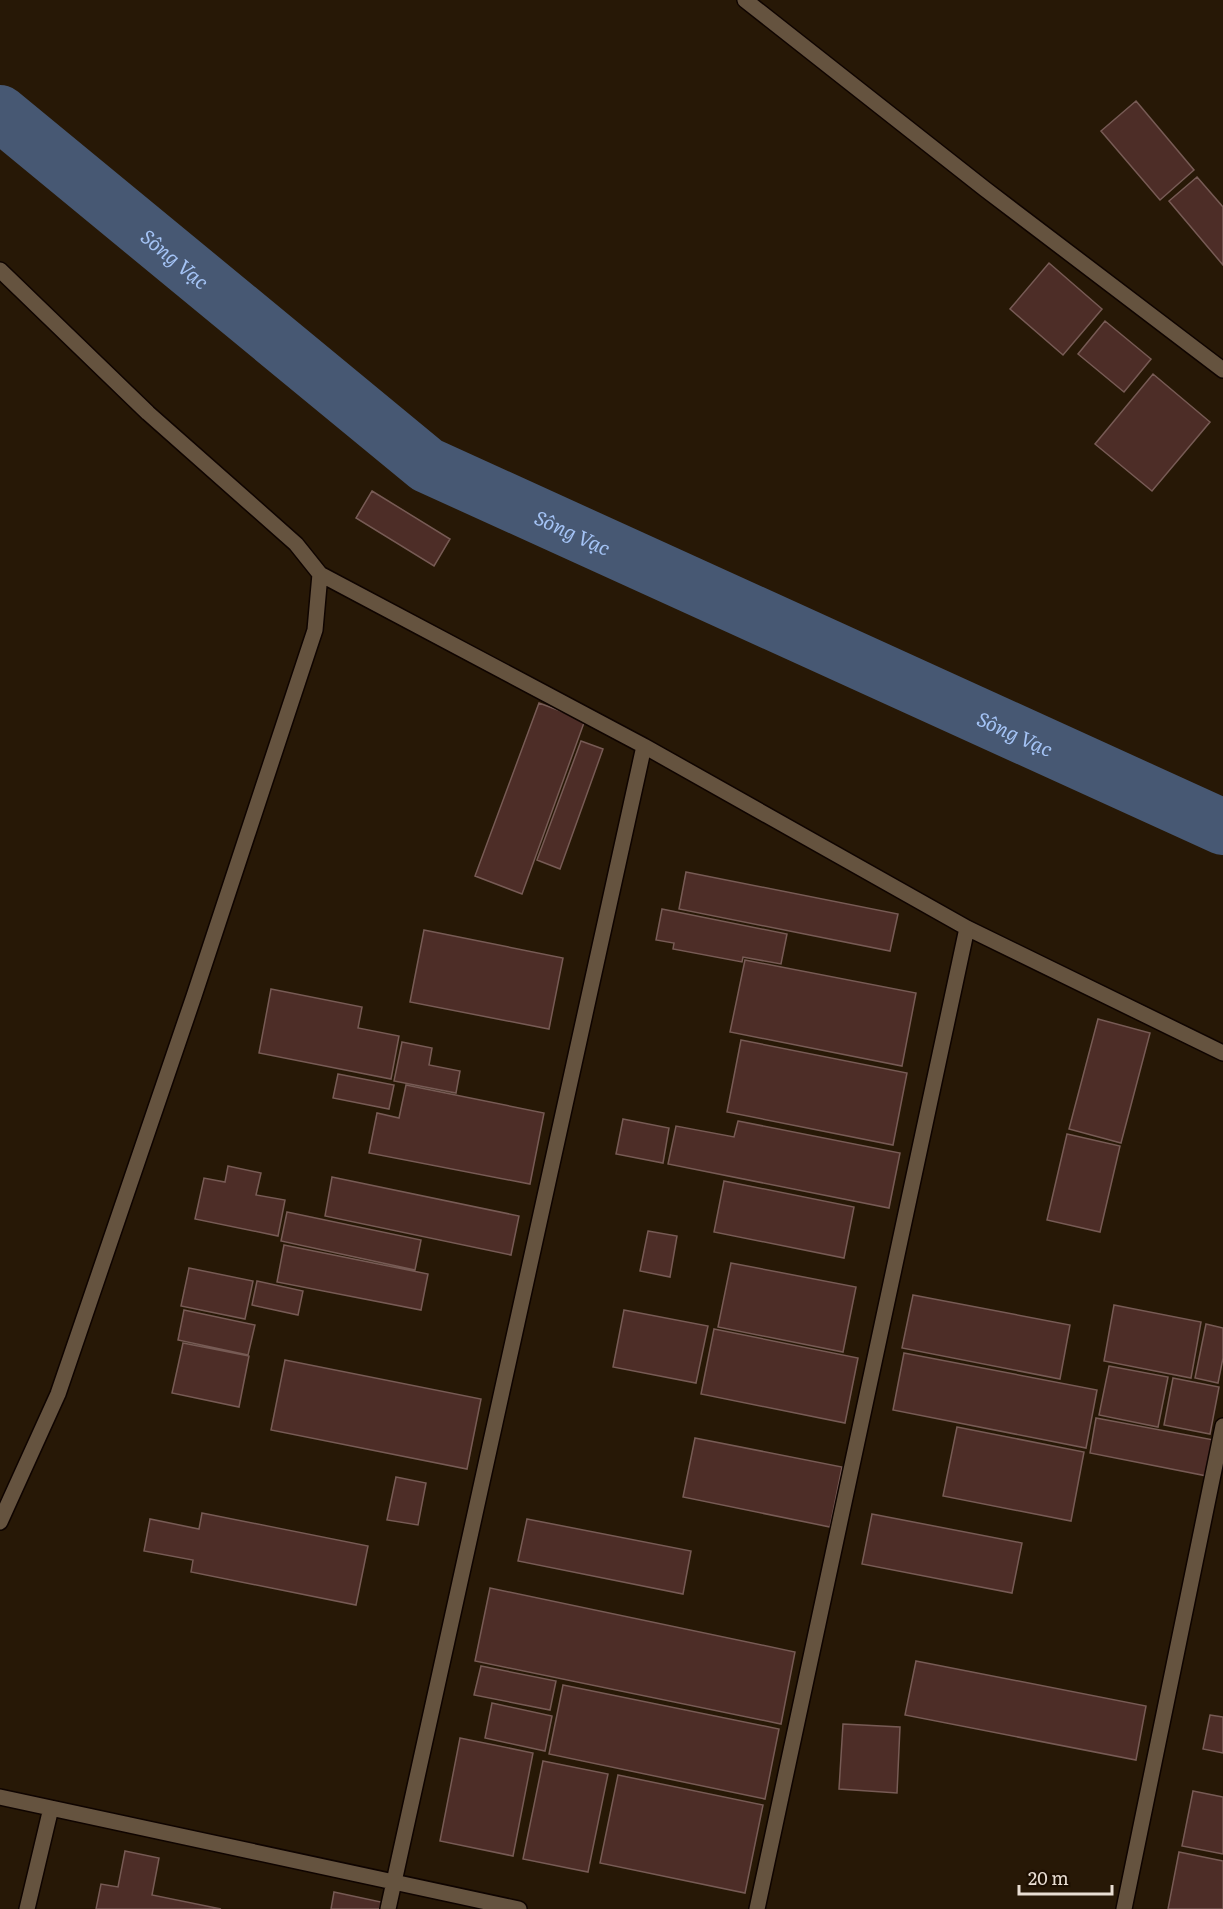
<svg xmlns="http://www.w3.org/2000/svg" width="1223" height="1909" font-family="Literata,serif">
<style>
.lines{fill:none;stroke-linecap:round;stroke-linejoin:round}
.river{stroke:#475873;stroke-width:56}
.building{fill:#4d2d27;stroke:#775b55;stroke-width:1.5}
.minor-casing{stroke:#0f0400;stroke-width:18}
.minor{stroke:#65533f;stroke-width:15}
.labels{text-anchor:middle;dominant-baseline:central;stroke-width:6;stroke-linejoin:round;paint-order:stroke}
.water-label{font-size:20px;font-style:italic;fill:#a4c3f5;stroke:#1d0f01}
</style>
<rect width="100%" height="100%" fill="#271806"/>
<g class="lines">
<path class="river" id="s1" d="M0,113l427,352 796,362"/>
</g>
<path class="building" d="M1136,101l58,69 -34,30 -59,-69z
M1197,177l26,30v58l-54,-64z
M1049,263l53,46 -39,46 -53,-46z
M1105,321l46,38 -27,33 -46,-38z
M1153,374l57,48 -58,69 -57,-47z
M372,491l78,48 -16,27 -78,-48z
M539,703l46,17 -63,174 -47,-18z
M581,741l22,8 -43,120 -23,-9z
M686,872l212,42 -8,37 -211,-42z
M662,909l125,25 -6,30 -38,-7 -1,5 -69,-13 1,-6 -18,-3z
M424,930l139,28 -14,71 -139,-27z
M745,960l171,33 -14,73 -172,-34z
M271,989l91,18 -4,21 41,8 -8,43 -132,-26z
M1098,1019l52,14 -29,110 -52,-14z
M741,1040l166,33 -14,72 -166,-33z
M402,1042l30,6 -3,17 31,6 -4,22 -62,-12z
M338,1074l56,11 -5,24 -56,-11z
M406,1085l138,28 -14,71 -161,-31 8,-40 22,5z
M623,1119l46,9 -6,35 -47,-9z
M738,1121l162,32 -11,55 -221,-44 8,-38 58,11z
M1067,1134l53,12 -20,86 -53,-12z
M228,1166l33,7 -5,22 29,5 -7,36 -83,-17 9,-41 21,4z
M332,1177l187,39 -8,39 -186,-39z
M724,1181l130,26 -10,51 -130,-26z
M287,1212l134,28 -6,30 -134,-29z
M648,1231l29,5 -7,41 -30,-6z
M284,1245l144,29 -7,36 -144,-28z
M731,1263l125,24 -13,65 -125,-25z
M189,1268l64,13 -8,38 -64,-13z
M257,1281l46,10 -5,24 -46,-10z
M913,1295l157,30 -10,54 -158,-31z
M1114,1305l87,17 -10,56 -87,-17z
M184,1310l71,15 -7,30 -70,-15z
M624,1310l84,16 -12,57 -83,-16z
M1206,1324l17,4v30l-5,25 -23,-5z
M714,1329l144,29 -13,65 -144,-29z
M183,1343l66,13 -10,51 -67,-14z
M904,1353l193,37 -11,58 -193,-38z
M285,1360l196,39 -14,70 -196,-39z
M1109,1366l59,11 -10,50 -59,-12z
M1173,1378l46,9 -9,47 -46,-9z
M1096,1418l118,22 -7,36 -117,-23z
M957,1427l127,25 -13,69 -128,-25z
M695,1438l147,29 -12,60 -147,-30z
M396,1477l30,6 -8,42 -31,-5z
M202,1513l166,33 -12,59 -165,-33 2,-12 -49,-9 6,-32 49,10z
M872,1514l150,29 -10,50 -150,-29z
M527,1519l164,32 -8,43 -165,-33z
M490,1588l305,64 -14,72 -306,-63z
M916,1661l230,45 -10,54 -231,-45z
M481,1666l75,15 -6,29 -76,-15z
M563,1685l216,44 -14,70 -216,-45z
M492,1703l60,13 -7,35 -60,-13z
M1210,1715l13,2v36l-20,-4z
M843,1724l57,3 -3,66 -58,-4z
M460,1738l73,15 -20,103 -73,-15z
M543,1761l65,13 -20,98 -65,-13z
M618,1775l145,30 -18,88 -145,-30z
M1193,1791l30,6v57l-41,-8z
M125,1851l34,7 -7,37 69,14h-125l5,-25 17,3z
M1179,1852l44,9v48h-55z
M334,1892l47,10 -1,7h-49z"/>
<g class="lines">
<g class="minor-casing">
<path id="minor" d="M745,0l240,189 238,181
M0,270l148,143 148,131 24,30 -5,56 -121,366 -136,398 -58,128
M320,574l324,172 323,182 256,125
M0,1797l519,112
M27,1909l24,-101
M388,1909l256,-1163
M757,1909l210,-981
M1124,1909l99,-483"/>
</g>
<use href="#minor" class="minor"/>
</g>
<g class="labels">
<g class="water-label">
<text stroke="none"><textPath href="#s1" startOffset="228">Sông Vạc</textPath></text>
<text stroke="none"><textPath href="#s1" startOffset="714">Sông Vạc</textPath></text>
<text stroke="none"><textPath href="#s1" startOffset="1200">Sông Vạc</textPath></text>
</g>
</g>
<path d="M1019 1885v9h93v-9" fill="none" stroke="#e9ded3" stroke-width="3"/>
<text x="1028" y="1885" font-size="18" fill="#e9ded3" stroke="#1d0f01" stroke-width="4.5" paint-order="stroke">20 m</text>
</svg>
